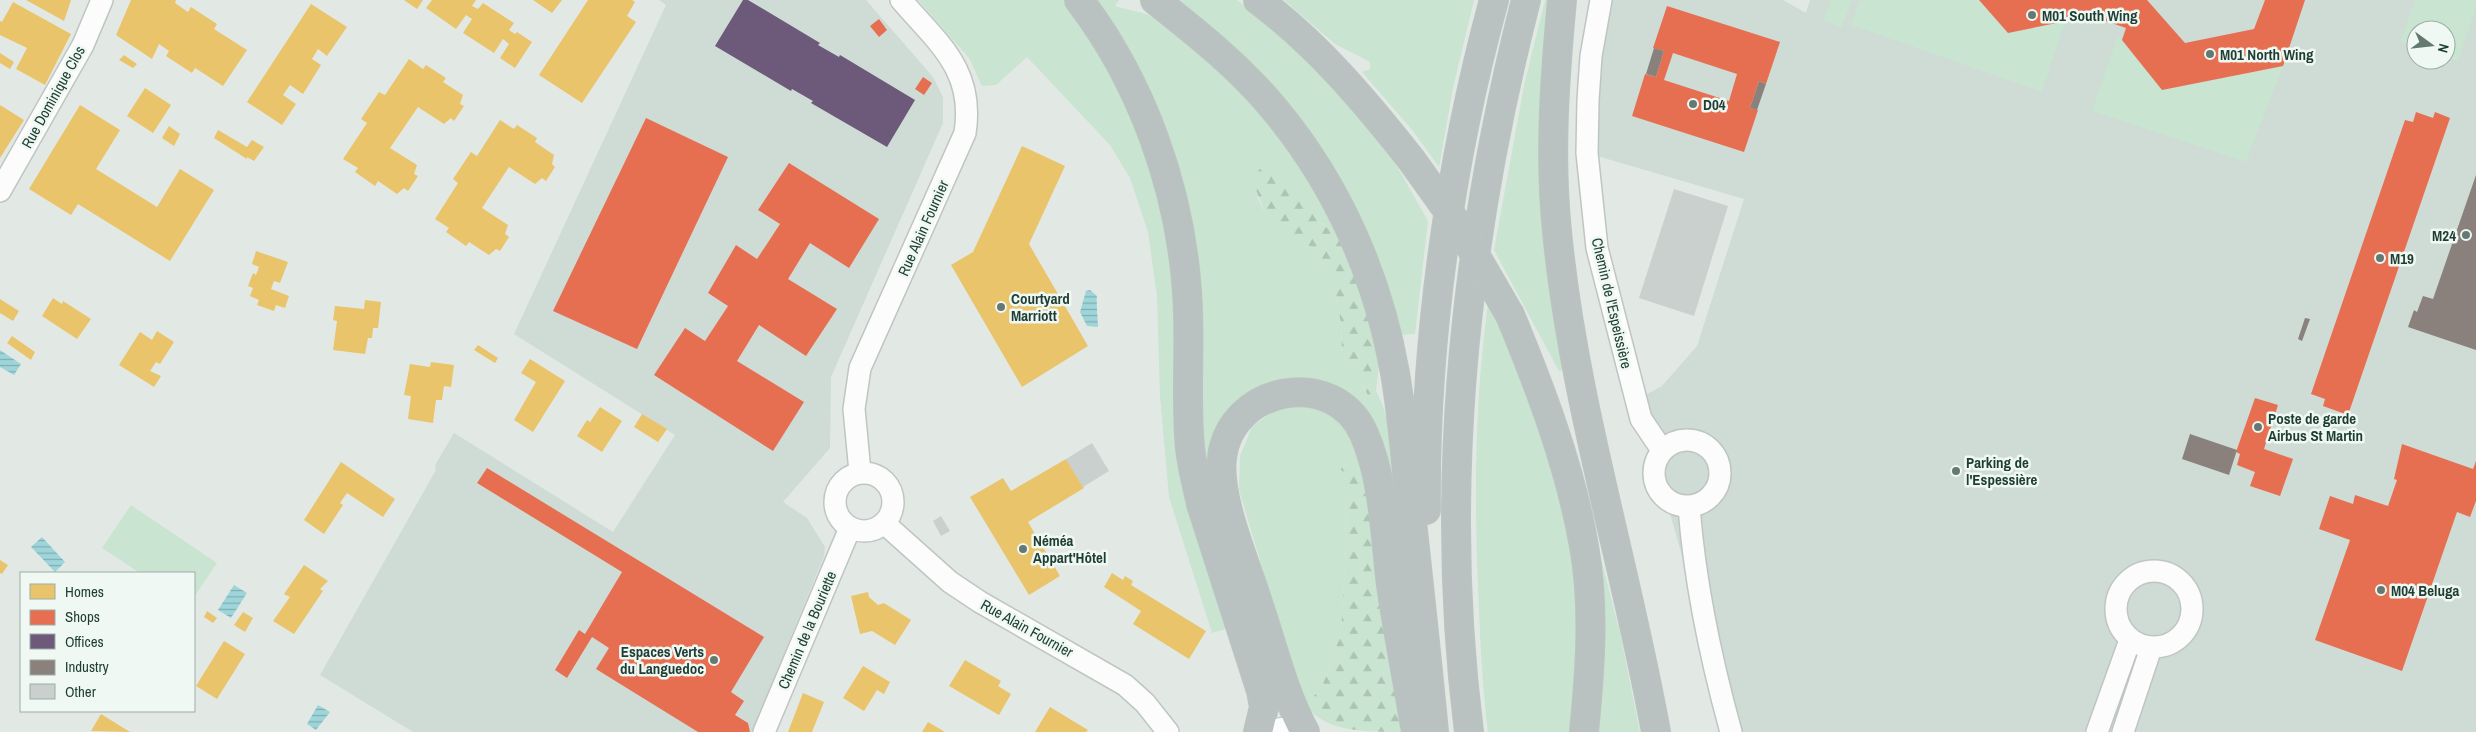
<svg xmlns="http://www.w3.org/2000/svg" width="2476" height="732" font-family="'Archivo Narrow',sans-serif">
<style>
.built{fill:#cfdbd5;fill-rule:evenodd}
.green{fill:#c9e4d0}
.forest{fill:url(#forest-firs)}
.water{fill:url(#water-rules)}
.homes{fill:#e9c46a}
.shops{fill:#e76f51;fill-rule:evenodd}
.offices{fill:#6d597a}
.industry{fill:#8a817c}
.building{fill:#c9d0cd}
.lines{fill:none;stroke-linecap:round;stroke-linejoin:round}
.street-casing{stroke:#bfc6c2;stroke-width:24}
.secondary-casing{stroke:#bdc6c2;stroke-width:30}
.highway-casing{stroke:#bbc5c1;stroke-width:30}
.street{stroke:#fbfcfb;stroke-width:21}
.secondary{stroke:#fbfcfb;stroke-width:28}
.highway{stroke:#b9c2c0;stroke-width:28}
.highway-bridge-casing{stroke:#bbc5c1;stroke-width:30;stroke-linecap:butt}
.highway-bridge{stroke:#b9c2c0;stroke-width:28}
.poi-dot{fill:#637971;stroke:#f0f8f3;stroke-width:2}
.labels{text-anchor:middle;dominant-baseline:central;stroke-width:5;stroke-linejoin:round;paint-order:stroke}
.poi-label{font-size:15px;font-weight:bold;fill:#1e3d33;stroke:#f0f8f3;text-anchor:start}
.street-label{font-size:15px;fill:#1e3d33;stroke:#f0f8f3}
</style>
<defs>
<pattern id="forest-firs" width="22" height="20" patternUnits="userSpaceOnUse" patternTransform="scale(1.25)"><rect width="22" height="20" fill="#c9e4d0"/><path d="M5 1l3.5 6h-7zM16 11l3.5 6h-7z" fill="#acc4b3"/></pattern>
<pattern id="water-rules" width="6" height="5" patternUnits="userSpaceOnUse" patternTransform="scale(1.25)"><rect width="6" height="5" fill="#9ed5da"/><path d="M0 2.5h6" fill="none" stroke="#80aeb1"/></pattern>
</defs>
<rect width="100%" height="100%" fill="#e2e9e5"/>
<path class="built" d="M659,0h207l67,77 10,20v26l-112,254 -1,71 -47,54 24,16 18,29 -1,9 -72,176h-339l-93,-57 116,-205 -1,-5 19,-32 159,99 62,-97 -161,-101 152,-329z
M1601,0h182l23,13 4,-13h666v732h-745l-70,-251 -25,-81 26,-14 35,-40 47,-147 -157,-46zM2416,30h30v30h-30z"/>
<path class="green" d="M918,0h147l32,44 33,65 24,66 15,66 60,387 -17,5 -43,-136 -9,-100 -3,-101 -9,-64 -18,-54 -20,-33 -83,-88 -31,28 -14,1 -13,-28z
M1092,0h27l-4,6c14,4 31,7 44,13 12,7 24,20 35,29 65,53 107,109 143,184 -17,-3 -39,-37 -50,-51l-30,16 20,39 22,2 13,10 22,33 7,43 1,30 26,41 8,-4c18,33 17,74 20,111l-5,1c-4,-27 -6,-56 -19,-81 -17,-34 -62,-49 -98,-41 -19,5 -37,20 -49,35 -14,17 -14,41 -15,61h-4l-5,-36 -5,-176z
M1178,0h59l34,25 37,35 39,41 42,51 39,69 -13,113 -18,1 -138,-262 -37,-36z
M1284,0h190l-21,88 -14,79 -26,-36 -51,-59 8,-3v-7l-35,-18z
M1545,0h6l17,368 -9,3 -65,-121 30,-164z
M1831,0h21l-11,28 -17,-8z
M1860,0h119l29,33 57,-11 -23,70 -191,-67z
M2415,0h61v7l-18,54 -12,-4v-27h-30v17l-16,-5z
M2118,36l44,54 121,-24 -37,96 -154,-51z
M1488,304l24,44 54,151 16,129 -7,104h-87c-6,-47 -8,-96 -10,-144 -4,-95 -3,-190 10,-284z
M1298,405c9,2 20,3 27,7 23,11 31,38 37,60l-8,-12 -13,8 4,23 1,56 -5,86 -18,51 -16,21 -25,-71 -43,-144 1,-34 12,-29 21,-16z
M131,505l86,58 -23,34v-24h-54l-38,-25z
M1601,559l19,74 20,99h-44l2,-172z"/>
<path class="forest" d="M1260,169c9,3 18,6 26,11 19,13 27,47 51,52l15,27 28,98 -4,34 -8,4 -26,-41 -1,-30 -7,-43 -22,-33 -13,-10 -22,-2c-11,-20 -19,-38 -25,-60z
M1354,460l8,12 10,53 29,207c-33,0 -79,0 -94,-27l16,-21 18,-51 5,-86 -1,-56 -4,-23z"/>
<path class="water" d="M1090,290l7,6c-1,4 1,26 1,31l-11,-1 -7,-14 6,-21z
M0,350l21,14 -7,11 -14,-8z
M42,537l23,25 -10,10 -24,-25z
M234,585l13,8 -16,25 -13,-8z
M318,705l12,7 -14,18 -9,-6z"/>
<path class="homes" d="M26,0h45l-7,21z
M131,0h45l-1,3 13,9 3,-5 26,17 -3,5 33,21 -24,36 -28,-18 -3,5 -26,-17 3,-5 -10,-7 -7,15 -36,-24z
M404,0h19l-6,9z
M432,0h44l-4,6 6,3 5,-6 31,20 -5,7 6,4 2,-2 15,10 -17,26 -15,-10 9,-14 -6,-5 -9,14 -31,-20 9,-14 -6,-4 -10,14 -30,-21z
M533,0h29l-10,13z
M588,0h44l3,2 -8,14 9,6 -54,81 -43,-28z
M13,2l58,32 -26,51 -29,-16 11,-21 -27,-13v-14l2,1z
M311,4l36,23 -20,29 -9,-7 -6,10 9,6 -18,29 -13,-9 -7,10 13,9 -14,21 -35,-23z
M0,53l14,9 -4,7 -10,-6z
M124,55l13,9 -4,4 -14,-8z
M409,59l14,10 3,-4 20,13 -3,4 20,13 -3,9 4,2 -10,15 -3,-3 -7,6 -26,-17 -28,41 27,17 -3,9 4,2 -10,15 -4,-3 -7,6 -19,-13 -3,5 -20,-14 3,-4 -15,-9 24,-36 -6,-4 18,-27 6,3z
M145,88l26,17 -18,28 -26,-17z
M0,105l24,15 -24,38z
M80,105l40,25 -24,39 61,38 23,-38 34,21 -44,71 -92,-57 -7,11 -42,-26z
M500,120l14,9 3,-4 20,13 -2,4 19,13 -2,9 3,3 -9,14 -4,-3 -7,6 -26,-17 -27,41 26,17 -3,9 4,3 -9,14 -4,-2 -7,6 -20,-13 -3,4 -20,-14 3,-4 -14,-9 23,-36 -5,-4 18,-27 6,4z
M169,126l11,8 -6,12 -12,-8z
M218,130l29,17 5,-7 12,7 -10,14 -7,-4v2l-33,-21z
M1022,146l43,20 -36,78 59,102 -66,41 -71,-122 22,-13z
M256,251l32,11 -8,21 -6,-2 -3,8 18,7 -4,12 -9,-3 -2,6 -17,-6 2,-5 -9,-4 3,-8 -5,-2 5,-13 3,2 3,-8 -7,-3z
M53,298l9,6 1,-3 28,18 -14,20 -35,-23z
M0,299l19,12 -6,10 -13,-8z
M365,300l16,2 -3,26h-5l-1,10h-4l-3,16 -32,-4 4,-29 -4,-1 2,-14 29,3z
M157,331l17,11 -14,22 -4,-2 -6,9 11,5 -7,11 -35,-22 21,-33 12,8z
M12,336l23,16 -4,8 -24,-17z
M478,345l20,13 -3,5 -21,-13z
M530,359l35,22 -32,51 -19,-12 22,-38 -15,-9z
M431,362l23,3 -3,22 -7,-1 -2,14h-6l-3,23 -25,-4 3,-23 -7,-1 6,-31 20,3z
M600,407l22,14 -20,31 -25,-16 10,-16 3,2z
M642,414l25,15 -9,13 -24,-15z
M1066,459l18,29 -56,34 32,54 -31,19 -59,-98 33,-19 8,13z
M341,462l54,37 -12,18 -36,-24 -7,10 3,2 -19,29 -20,-14z
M0,560l8,5 -6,9 -2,-1z
M304,565l24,16 -8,8 3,2 -29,43 -21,-13 17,-24 -6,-3z
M1112,573l11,7 2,-4 8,5 -2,4 75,46 -17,28 -56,-35 8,-13 -37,-24z
M868,592l1,5 9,8 6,-2 27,17 -16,25 -23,-14 -12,3 -9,-38z
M207,611l10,7 -4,5 -9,-6z
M243,612l10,6 -8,14 -11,-7z
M224,641l21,13 -28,45 -21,-13z
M965,660l36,21 -3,5 13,8 -12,21 -50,-29z
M863,666l27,16 -6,12 -7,-4 -13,21 -21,-13z
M803,693l21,9 -12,30h-24z
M1050,707l28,17 10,6 -2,2h-51z
M101,714l29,18 -39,-1z
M928,722l17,10h-23z"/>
<path class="shops" d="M1979,0h168l38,43 69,-14 11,-29h40l-22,66 -121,24 -40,-50 4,-12 -52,-18 -3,10 -63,13z
M1667,6l113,36 -14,42 -7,-3 -9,27 8,2 -14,42 -112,-36 13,-42 11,3 8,-26 -11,-3zM1673,53l64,21 -8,27 -65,-21z
M879,19l8,11 -8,7 -9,-11z
M923,77l9,6 -8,12 -9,-6z
M2416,112l17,6 2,-6 15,6 -102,297 -25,-9 2,-7 -14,-5 94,-274 8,2z
M646,118l82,39 -91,192 -84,-38z
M789,163l90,56 -30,49 -39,-25 -22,36 49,30 -31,47 -47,-31 -22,36 67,41 -31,49 -119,-76 31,-47 20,13 23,-35 -20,-13 28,-48 21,14 23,-35 -22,-14z
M2255,398l23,7 -14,44 29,10 -13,37 -30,-10 5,-14 -18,-7 3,-11 -4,-2z
M2402,444l71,25 3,-8v40l-6,16 -13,-5 -55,159 -87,-31 35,-100 -31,-11 11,-33 23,8 2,-9 33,11 9,-26 -3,-1z
M487,468l277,169 -33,55 13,9 -9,14 13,8 2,9h-52l-102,-63 13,-21 -17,-11 -25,41 -12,-8 24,-40 6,4 37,-62 -145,-89z"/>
<path class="offices" d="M743,0h5l72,43 -2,2 21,12 1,-2 75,45 -28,47 -76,-44 2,-2 -21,-12 -1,2 -76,-45z"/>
<path class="industry" d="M1654,48l10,3 -8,26 -10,-3z
M1759,81l7,3 -9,26 -7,-2z
M2476,175v175l-68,-23 6,-17 3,2 6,-16 10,3z
M2305,318l5,1 -8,22 -4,-2z
M2190,434l47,16 -8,25 -47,-16z"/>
<path class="building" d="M1674,189l54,17 -34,110 -55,-18z
M1092,443l17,28 -26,16 -17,-28z
M941,516l9,15 -9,5 -8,-15z"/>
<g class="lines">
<g class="street-casing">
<path id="street" d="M1601,0l-10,56 -3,44 -1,53 10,95 44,171 21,31
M0,191l83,-146 19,-45
M1654 473a33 33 0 1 1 66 0a33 33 0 1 1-66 0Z
M860,472l-6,-63 6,-41 105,-235c10,-63 -27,-90 -64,-133
M835 502a29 29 0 1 1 58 0a29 29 0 1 1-58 0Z
M1689,507c6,78 21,149 42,225
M884,523l66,59 30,20 145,83 20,18 23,29
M2116 609a38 38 0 1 1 76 0a38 38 0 1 1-76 0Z
M764,732l86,-204
M2097,732l33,-92
M2123,732l28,-84"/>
</g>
<g class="secondary-casing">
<path id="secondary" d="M1281,732h8"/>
</g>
<g class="highway-casing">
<path id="highway" d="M1079,0c63,82 101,189 108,292 4,52 -2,104 3,156 2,19 7,37 11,56l60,187 3,16 -6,25
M1155,0c43,34 86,68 121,111 62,75 102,166 119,262 8,46 11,92 16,139 8,73 16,146 23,220
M1258,0c59,44 107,101 152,158
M1562,0c-7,76 -13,154 -5,231 16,169 69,334 99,501
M1510,315c31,75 60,151 74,231 11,61 6,125 0,186
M1426,510c-2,-167 24,-349 68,-510
M1305,732c-22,-40 -32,-86 -47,-129 -12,-40 -41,-104 -36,-145 8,-72 112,-92 142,-24 20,45 21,102 27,151 7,49 17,98 25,147
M1469,732c-31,-245 -4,-494 57,-732"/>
</g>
<use href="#street" class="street"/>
<use href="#secondary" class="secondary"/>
<use href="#highway" class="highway"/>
<g class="highway-bridge-casing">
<path id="highway-bridge" d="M1410,158l46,64 54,93"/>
</g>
<use href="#highway-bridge" class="highway-bridge"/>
</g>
<g class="poi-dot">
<circle cx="2032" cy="15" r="5"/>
<circle cx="2210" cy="54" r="5"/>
<circle cx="1693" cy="104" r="5"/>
<circle cx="2466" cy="235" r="5"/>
<circle cx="2380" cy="258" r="5"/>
<circle cx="1001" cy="307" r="5"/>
<circle cx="2258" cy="427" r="5"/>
<circle cx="1956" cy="471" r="5"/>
<circle cx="1023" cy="549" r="5"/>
<circle cx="2381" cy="590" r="5"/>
<circle cx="714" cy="660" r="5"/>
</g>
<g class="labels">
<g class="poi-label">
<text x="2042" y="15">M01 South Wing</text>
<text x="2220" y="54">M01 North Wing</text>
<text x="1703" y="104">D04</text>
<text x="2456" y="235" text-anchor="end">M24</text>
<text x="2390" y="258">M19</text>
<text x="1011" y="298">Courtyard<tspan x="1011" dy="17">Marriott</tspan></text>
<text x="2268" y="418">Poste de garde<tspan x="2268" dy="17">Airbus St Martin</tspan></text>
<text x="1966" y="462">Parking de<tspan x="1966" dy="17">l'Espessière</tspan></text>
<text x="1033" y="540">Néméa<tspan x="1033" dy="17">Appart'Hôtel</tspan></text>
<text x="2391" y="590">M04 Beluga</text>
<text x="704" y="651" text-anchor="end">Espaces Verts<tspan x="704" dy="17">du Languedoc</tspan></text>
</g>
<g class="street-label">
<text transform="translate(53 97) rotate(-61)">Rue Dominique Clos</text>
<text transform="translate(923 228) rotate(-66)">Rue Alain Fournier</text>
<text transform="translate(1612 303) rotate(77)">Chemin de l'Espeissière</text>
<text transform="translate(1027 628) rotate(29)">Rue Alain Fournier</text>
<text transform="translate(807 630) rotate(-67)">Chemin de la Bouriette</text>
</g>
</g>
<rect x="20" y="572" width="175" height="140" fill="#f0f8f3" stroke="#9cada6"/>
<rect x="30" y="584" width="25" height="15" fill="#e9c46a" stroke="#9cada6"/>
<text x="65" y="597" font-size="15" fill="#1e3d33">Homes</text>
<rect x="30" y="610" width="25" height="15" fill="#e76f51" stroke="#9cada6"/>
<text x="65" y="622" font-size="15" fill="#1e3d33">Shops</text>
<rect x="30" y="634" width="25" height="15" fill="#6d597a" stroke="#9cada6"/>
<text x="65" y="647" font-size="15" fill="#1e3d33">Offices</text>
<rect x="30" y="660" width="25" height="15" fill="#8a817c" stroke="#9cada6"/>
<text x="65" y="672" font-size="15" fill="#1e3d33">Industry</text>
<rect x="30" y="684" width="25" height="15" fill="#c9d0cd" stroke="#9cada6"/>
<text x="65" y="697" font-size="15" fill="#1e3d33">Other</text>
<g transform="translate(2431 45) rotate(105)"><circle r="24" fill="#f0f8f3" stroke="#9cada6"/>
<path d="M0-4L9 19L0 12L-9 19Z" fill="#637971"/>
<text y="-8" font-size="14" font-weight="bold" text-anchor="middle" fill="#1e3d33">N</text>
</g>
</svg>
